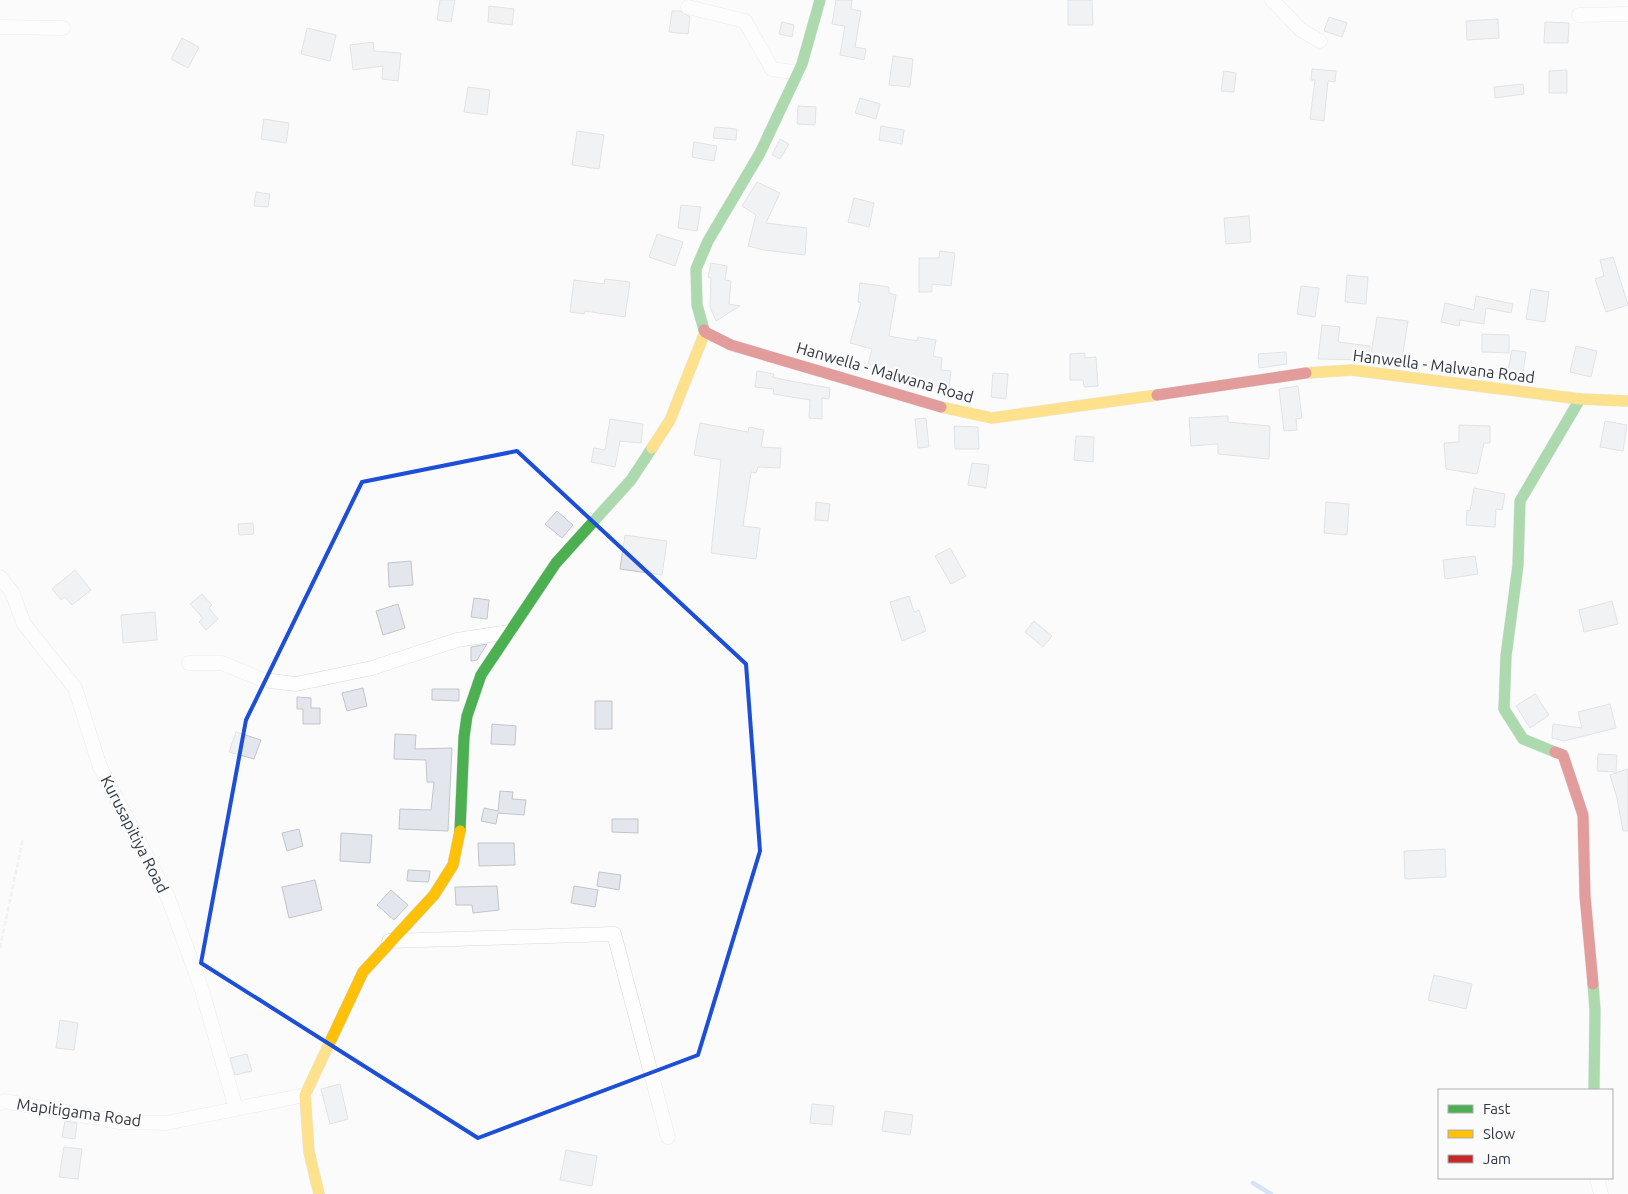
<svg xmlns="http://www.w3.org/2000/svg" width="1628" height="1194" font-family="Ubuntu,sans-serif">
<style>
.lines{fill:none;stroke-linecap:round;stroke-linejoin:round}
.stream{stroke:#a4c9f3;stroke-width:4.5}
.building{fill:#e3e6ec;stroke:#c2c5c9}
.street-casing{stroke:#d5d8dc;stroke-width:15}
.fast-casing{stroke:#d5d8dc;stroke-width:12}
.slow-casing{stroke:#d5d8dc;stroke-width:12}
.jam-casing{stroke:#d5d8dc;stroke-width:12}
.path{stroke:#e5e5e5;stroke-width:2.5;stroke-dasharray:5 2.5;stroke-linecap:butt}
.street{stroke:#fefefe;stroke-width:14}
.fast{stroke:#4caf50;stroke-width:11}
.slow{stroke:#ffc107;stroke-width:11}
.jam{stroke:#c62828;stroke-width:11}
.marked{fill:none;stroke:#1d4ed8;stroke-width:4;stroke-linejoin:round}
.labels{text-anchor:middle;dominant-baseline:central;stroke-width:4.5;stroke-linejoin:round;paint-order:stroke}
.street-label{font-size:16px;fill:#313840;stroke:#fbfbfb}
</style>
<rect width="100%" height="100%" fill="#fbfbfb"/>
<g class="lines">
<path class="stream" d="M1253,1183l18,11"/>
</g>
<path class="building" d="M440,0h15l-4,22 -14,-2z
M836,0h16l-1,9 10,2 -6,36 11,2 -2,11 -24,-5 5,-29 -13,-2z
M1068,0h24l1,25h-25z
M489,6l25,3 -2,16 -24,-3z
M672,11h9l9,6 -2,17 -19,-2z
M1329,17l18,6 -5,14 -18,-6z
M1498,19l1,19 -32,2 -1,-19z
M782,22l12,3 -2,12 -13,-3z
M1545,22l24,1 -1,20h-24z
M307,28l29,7 -6,26 -29,-7z
M182,38l17,9 -11,21 -17,-9z
M373,42l1,9 27,2 -3,28 -16,-2 1,-13 -30,4 -3,-25z
M893,56l20,3 -3,28 -21,-2z
M1312,69l24,2 -1,11 -7,-1 -4,40 -14,-2 5,-39h-4z
M1567,70v23h-18v-22z
M1224,71l12,2 -2,19 -13,-1z
M1523,84l1,10 -29,4 -1,-11z
M468,87l22,3 -3,25 -23,-3z
M860,98l20,6 -4,15 -21,-6z
M798,106l18,1 -1,18 -18,-1z
M264,119l25,4 -3,20 -25,-4z
M881,126l23,4 -2,14 -23,-4z
M715,127l22,2 -1,11 -23,-2z
M577,131l27,4 -5,34 -27,-4z
M780,139l9,5 -9,15 -8,-4z
M694,142l23,4 -3,15 -22,-4z
M757,182l23,11 -14,30 41,5 -2,27 -41,-5 -16,-4 8,-31 -14,-9z
M256,192l14,2 -2,13 -14,-1z
M854,198l20,5 -5,24 -21,-5z
M681,205l20,2 -4,24 -19,-3z
M1249,216l2,26 -25,2 -2,-26z
M657,234l26,8 -8,24 -26,-9z
M940,251l15,2 -4,33 -19,-2v8h-13v-34h20z
M1613,257l15,48 -22,7 -11,-33 9,-3 -4,-16z
M711,263l16,3 -2,14 6,1 -2,23 11,2 -24,15 -6,-14 1,-29 -3,-1z
M1347,275l21,2 -2,27 -21,-2z
M605,279l25,3 -5,35 -40,-6 -1,3 -14,-2 4,-32 30,4z
M860,283l29,4v6l7,2 -7,41 28,5 1,-4 18,3 -3,16 9,2 -1,12 10,1 -2,16 -28,-3 -54,-16 5,-19 -22,-6 11,-40 -3,-1z
M1301,286l18,2 -4,29 -18,-3z
M1531,289l18,3 -4,30 -19,-3z
M1476,296l37,8 -2,9 -25,-5 -2,16 -24,-4 -1,6 -18,-4 4,-19 29,7z
M1377,317l31,4 -6,38 -31,-5z
M1322,325l18,2 -2,15 32,4 -1,14 -51,-1z
M1482,334l27,1v18l-27,-1z
M1576,346l21,5 -6,26 -21,-5z
M1512,350l14,2 -3,21 -15,-3z
M1286,352l1,12 -28,4 -1,-14z
M1085,353v5l11,-1 2,29 -14,1 -1,-7h-13v-26z
M757,371l17,3 -1,3 12,3 45,8 -1,11 -7,-1v21l-13,-1 1,-18 -37,-6 1,-5 -19,-2z
M993,373l15,1 -2,25 -15,-2z
M1298,386l4,32 -6,1 1,11 -13,1 -5,-42z
M1228,416v6l42,4 -1,33 -51,-5v-10l-27,2 -2,-28z
M926,418l3,29 -11,1 -3,-29z
M610,419l33,5 -2,19 -21,-2 -5,26 -24,-5 3,-14 11,2z
M1605,421l22,4 -4,26 -23,-4z
M700,423l48,9 1,-5 15,3 -3,17 20,1 -1,20 -22,-1 -2,6 -5,-1 -8,54 17,2 -4,31 -45,-6 10,-93 -27,-5z
M1459,425l31,1v17h-6l-7,31 -31,-5 -2,-26 15,-1z
M954,426l24,1 1,22h-24z
M1076,436l18,1 -1,25 -19,-2z
M972,463l17,2 -3,23 -18,-3z
M1474,488l31,6 -3,16 -6,-1 -1,18 -29,-2 1,-15 3,1z
M816,502l14,2 -2,17 -13,-1z
M1326,502l23,2 -2,31 -23,-2z
M557,511l16,14 -11,13 -17,-14z
M253,523l1,11 -15,1 -1,-11z
M625,535l42,6 -5,34 -42,-6z
M950,548l16,28 -15,8 -16,-28z
M1475,556l3,18 -33,5 -2,-19z
M411,561l2,24 -24,2 -1,-24z
M75,570l16,20 -19,15 -7,-8 -4,3 -9,-11z
M202,594l10,11 -3,3 9,11 -12,11 -7,-8 4,-4 -13,-14z
M909,596l5,16 5,-2 7,21 -24,10 -12,-39z
M474,598l15,2 -2,19 -16,-2z
M1612,601l6,23 -34,8 -5,-22z
M398,604l7,24 -22,7 -7,-24z
M155,612l2,28 -34,3 -2,-28z
M1034,621l18,15 -9,11 -18,-15z
M487,644l-10,16 -6,1v-14z
M363,688l4,18 -20,5 -5,-18z
M432,689h27v12l-27,-1z
M1535,694l14,21 -19,13 -14,-22z
M297,697l14,1v10h9v16h-17v-15h-6z
M595,701h17v28h-17z
M1610,704l6,24 -52,13 -12,-3 1,-14 29,4 -4,-16z
M492,724l24,2 -1,19 -24,-1z
M236,732l25,8 -7,19 -25,-7z
M395,734l21,1 -1,14 37,-1 -4,83 -49,-2 1,-20 31,1 3,-28h-7l-1,-22 -32,-1z
M1598,754l19,1 -1,17 -19,-1z
M1628,769v62h-5l-6,-33 -7,-23z
M500,791l13,1 -1,7 14,1 -2,15 -26,-2 -2,11 -15,-3 3,-13 14,3z
M612,819h26v14l-26,-1z
M299,829l4,17 -16,5 -5,-18z
M341,833l31,2 -2,28 -30,-2z
M478,843h36l1,22 -36,1z
M1445,849l1,28 -41,2 -1,-28z
M408,870l22,1 -1,9 -1,2 -21,-1z
M599,872l22,3 -2,15 -22,-4z
M315,880l7,30 -33,8 -7,-31z
M497,886l2,24 -26,3 -1,-8h-16l-1,-18z
M574,886l24,4 -3,17 -24,-4z
M391,890l17,15 -14,15 -17,-15z
M1434,975l38,9 -6,25 -38,-9z
M60,1020l18,3 -4,27 -18,-2z
M247,1054l5,17 -17,4 -5,-17z
M340,1084l8,35 -18,5 -9,-35z
M812,1104l22,2 -2,19 -22,-2z
M885,1111l28,4 -3,20 -28,-4z
M65,1121l12,2 -2,16 -13,-2z
M64,1147l18,2 -4,30 -19,-2z
M566,1150l31,6 -5,30 -32,-6z"/>
<g class="lines">
<g class="street-casing">
<path id="street" d="M1272,0l29,30 19,11
M688,7l57,14 27,48 26,4
M1579,15l49,-1
M0,27l63,1
M0,577l12,15 12,32 51,64 25,79 67,128 34,92 35,122
M189,663h33l41,17 33,4 76,-16 85,-28 52,-8
M389,941l225,-7 54,203
M0,1103l4,-2 116,21 46,1 139,-28
M1597,1178l4,16"/>
</g>
<g class="fast-casing">
<path id="fast" d="M704,330l-7,-25 -1,-36 12,-28 52,-88 42,-89 18,-64
M1555,752l-32,-13 -19,-30 2,-53 12,-91 2,-64 60,-102
M460,831l4,-94 3,-21 14,-41 75,-112 75,-83 21,-32
M1593,984l2,26 -1,80"/>
</g>
<g class="slow-casing">
<path id="slow" d="M1306,373l46,-3 228,29 48,2
M941,407l51,11 165,-23
M652,448l18,-28 35,-88
M319,1194l-10,-42 -4,-57 58,-123 71,-77 19,-30 7,-34"/>
</g>
<g class="jam-casing">
<path id="jam" d="M704,330l1,2 26,13 210,62
M1157,395l149,-22
M1555,752l8,3 20,60 2,81 8,88"/>
</g>
<path class="path" d="M0,948l23,-110"/>
<use href="#street" class="street"/>
<use href="#fast" class="fast"/>
<use href="#slow" class="slow"/>
<use href="#jam" class="jam"/>
</g>
<path d="M0 0H1628V1194H0ZM517,451l229,213 14,187 -62,204 -220,83 -277,-175 45,-243 116,-238z" fill="#fbfbfb" fill-opacity=".55" fill-rule="evenodd"/>
<path class="marked" d="M517,451l229,213 14,187 -62,204 -220,83 -277,-175 45,-243 116,-238z"/>
<g class="labels">
<g class="street-label">
<text transform="translate(1444 366) rotate(7)">Hanwella - Malwana Road</text>
<text transform="translate(885 372) rotate(16)">Hanwella - Malwana Road</text>
<text transform="translate(135 834) rotate(63)">Kurusapitiya Road</text>
<text transform="translate(79 1112) rotate(8)">Mapitigama Road</text>
</g>
</g>
<rect x="1438" y="1089" width="175" height="90" fill="#fbfbfb" stroke="#aaadb0"/>
<rect x="1448" y="1105" width="25" height="8" fill="#4caf50" stroke="#aaadb0"/>
<text x="1483" y="1114" font-size="15" fill="#313840">Fast</text>
<rect x="1448" y="1130" width="25" height="8" fill="#ffc107" stroke="#aaadb0"/>
<text x="1483" y="1139" font-size="15" fill="#313840">Slow</text>
<rect x="1448" y="1155" width="25" height="8" fill="#c62828" stroke="#aaadb0"/>
<text x="1483" y="1164" font-size="15" fill="#313840">Jam</text>
</svg>
